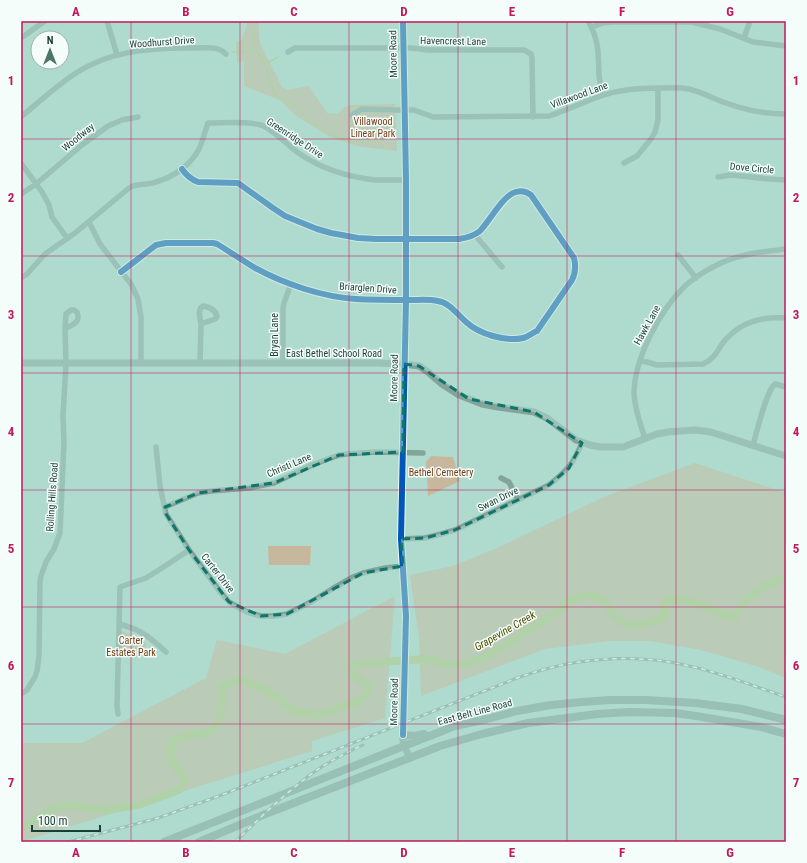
<svg xmlns="http://www.w3.org/2000/svg" width="807" height="863" font-family="'Roboto Condensed',sans-serif">
<style>
.green{fill:#c7b89d}
.lines{fill:none;stroke-linecap:round;stroke-linejoin:round}
.stream{stroke:#b4c57b;stroke-width:1.5}
.river{stroke:#b4c57b;stroke-width:8}
.minor{stroke:#83a49a;stroke-width:5.5}
.tertiary{stroke:#83a49a;stroke-width:7}
.primary{stroke:#7d9f95;stroke-width:8}
.rail-casing{stroke:#83a49a;stroke-width:3}
.rail{stroke:#f5fdfa;stroke-width:1.5;stroke-dasharray:4.5;stroke-linecap:butt}
.cycleway-casing{stroke:#f5fdfa;stroke-width:8}
.cycleway{stroke:#0057b8;stroke-width:6}
.marked{fill:none;stroke:#0f766e;stroke-width:3;stroke-dasharray:8 5;stroke-linejoin:round}
.grid{fill:none;stroke:#c2185b;stroke-width:1;stroke-opacity:0.55}
.labels{text-anchor:middle;dominant-baseline:central;stroke-width:3;stroke-linejoin:round;paint-order:stroke}
.street-label{font-size:10px;fill:#1b3e34;stroke:#f5fdfa}
.park-label{font-size:10px;fill:#743d16;stroke:#f5fdfa}
.water-label{font-size:11px;font-style:italic;fill:#4d4f00;stroke:#f5fdfa}
.neatline{fill:none;stroke:#c2185b;stroke-width:1.5}
.grid-label{font-size:13px;text-anchor:middle;font-weight:bold;fill:#c2185b}
</style>
<rect width="100%" height="100%" fill="#aedbcd"/>
<path class="green" d="M248,21h10l2,22 22,44 5,3 22,-4 18,27 11,1 5,-6 7,-3 45,-1 2,47 -40,-5 -27,-9 -34,-21 -16,-16 -36,-14v-24l-7,-1 -1,-19 6,-2z
M431,456l22,1 7,24 -32,15 -2,-34z
M695,463l91,30v185l-27,-11 -58,-17 -51,-9h-41l-64,8 -124,47 -2,-57 -9,-64 43,-9 44,-18 109,-52z
M268,546h43l-1,19h-41z
M395,596l-10,122 -73,23v10l-291,91v-99h61l124,-65 11,-38 68,14z
M119,630l17,6 11,8 -10,13 -19,1z"/>
<g class="lines">
<path class="stream" d="M253,21l2,25 3,7 7,12 9,27 3,4 13,6 21,20 22,14 11,3 21,4 5,-1 13,-5 12,-1
M233,52l24,-1
M266,64l12,-7"/>
<path class="river" d="M21,828l38,-22 11,-1 35,5 33,-5 41,-15 6,-8 -1,-4 -13,-17v-19l11,-5 27,-5 9,-8 4,-16v-20l6,-5 16,-3 18,8 16,10 18,14 22,3 34,-11 15,-9 1,-8 -17,-15 3,-8 71,-5 27,6 28,-5 68,-42 24,-19 15,-4h8c3,2 7,5 10,8 3,4 5,9 9,13 14,15 33,8 50,1l1,-6 -1,-6 4,-5 10,-1 16,4 32,12 9,2c5,-18 33,-35 51,-40"/>
<path class="minor" d="M107,21l10,34
M588,21c12,21 10,33 11,55 1,7 3,13 4,19
M592,27l11,-4 9,-1h80l28,7 33,13 33,4
M21,38l24,-17
M744,38l6,-17
M288,52l7,-4h117l16,2h96l7,4 1,4 1,59
M352,115l10,-6 35,1h17l19,7h4l112,-1c19,-6 36,-15 55,-21 18,-6 35,-7 54,-7 10,0 21,-1 31,1 13,3 25,10 37,14 19,7 40,11 60,11
M21,117c18,-15 35,-31 55,-44 32,-21 71,-25 109,-25 7,0 28,-1 33,1 3,1 6,3 8,5
M21,163l21,29 7,13 3,12 15,21
M624,163l13,-7 14,-17 4,-7 3,-12v-32
M718,177l13,-2 39,4 16,1
M21,194l15,-10 46,-39 26,-19 14,-6 16,-3
M89,222l11,22 31,40 7,15 3,18v46
M475,235l27,32
M678,255l18,23
M121,272l35,-27 10,-2h47l4,1c13,8 25,16 38,24 29,16 68,29 101,31 18,1 36,1 55,1 8,0 18,-1 27,1 12,2 19,13 28,21 13,12 40,20 57,16 5,-1 9,-5 14,-7l35,-51c4,-8 4,-14 2,-22l-43,-63c-4,-3 -9,-5 -15,-3 -12,2 -27,30 -36,39 -6,5 -14,7 -21,8h-83l-18,-1 -27,-5 -14,-4 -32,-13 -12,-8 -35,-25 -40,-1c-8,-3 -12,-7 -16,-13
M21,278l6,-4 18,-20 30,-21 54,-45c10,-6 17,-2 27,-6 17,-5 34,-16 43,-33 4,-8 6,-18 9,-26 16,0 38,-2 53,2 11,3 28,22 39,29 22,15 49,23 75,26 10,0 21,0 31,0
M203,306c6,1 13,4 14,11l-2,2 -14,5c-1,-6 -4,-15 2,-18z
M640,360l17,5 46,-1c11,-5 13,-11 19,-20 16,-21 39,-28 64,-26
M200,363l1,-39
M283,363v-55l1,-5 7,-19
M645,438c-5,-14 -10,-29 -11,-44 0,-35 26,-84 51,-108 9,-8 20,-15 30,-20 22,-12 47,-14 71,-17
M753,445c4,-13 13,-54 22,-61l11,3
M156,447l4,39 6,28 23,36 32,43 8,9 12,7 9,4 11,3h13l13,-2 24,-12 21,-13 21,-12 10,-4 22,-5 18,-2
M501,478l8,4 9,18
M165,507l33,-14 13,-2 38,-3 25,-5 38,-18 27,-10 7,-1 30,-2 47,1
M401,539l24,-1 16,-4 14,-4 94,-45c19,-15 24,-21 33,-42
M119,624c21,5 32,14 47,28
M21,694l6,-4 8,-13 2,-6 2,-15 1,-74 1,-6 5,-14 8,-13 6,-16 4,-90 -1,-27 3,-53 -1,-34 1,-15 5,-4h3l3,2c4,11 -4,12 -12,17
M118,714l-1,-8 3,-119 26,-9 16,-10 27,-18"/>
<path class="tertiary" d="M403,21l3,159v120l-5,239 5,77 -3,124 1,6 6,12
M21,363h355l28,1 15,2 9,6 14,12 17,11 23,9 16,3 36,5 13,6 29,22 14,5 10,2h23l34,-13 11,-2 27,-2 16,2 75,24"/>
<path class="primary" d="M403,735l12,1 9,-2
M164,842l240,-96 51,-20 32,-7 30,-8 34,-6 31,-3 28,-2h36l49,3 47,6 44,11
M199,842l64,-27 177,-69 42,-12 46,-11 69,-9 33,-2 45,1 21,3 65,11 25,7"/>
<g class="rail-casing">
<path id="rail" d="M68,842l90,-24 61,-22 298,-118c20,-7 40,-13 62,-16 34,-5 71,-5 106,3 34,7 68,21 101,32
M235,842c27,-26 54,-53 85,-74 14,-9 28,-16 43,-23"/>
</g>
<use href="#rail" class="rail"/>
<g class="cycleway-casing">
<path id="cycleway" d="M403,21l3,159v120l-5,239 5,77 -3,119
M121,272l35,-27 10,-2h47l4,1c13,8 25,16 38,24 29,16 68,29 101,31 18,1 36,1 55,1 8,0 18,-1 27,1 12,2 19,13 28,21 13,12 40,20 57,16 5,-1 9,-5 14,-7l35,-51c4,-8 4,-14 2,-22l-43,-63c-4,-3 -9,-5 -15,-3 -12,2 -27,30 -36,39 -6,5 -14,7 -21,8h-83l-18,-1 -27,-5 -14,-4 -32,-13 -12,-8 -35,-25 -40,-1c-8,-3 -12,-7 -16,-13"/>
</g>
<use href="#cycleway" class="cycleway"/>
</g>
<path d="M0 0H807V863H0ZM404,364l15,2 50,33 65,13 48,31 -13,25 -20,17 -94,45 -30,8 -24,1 2,27 -40,7 -76,41 -26,2 -32,-14 -40,-52 -23,-36 -1,-7 33,-14 76,-10 65,-28 64,-3z" fill="#aedbcd" fill-opacity=".55" fill-rule="evenodd"/>
<path class="marked" d="M404,364l15,2 50,33 65,13 48,31 -13,25 -20,17 -94,45 -30,8 -24,1 2,27 -40,7 -76,41 -26,2 -32,-14 -40,-52 -23,-36 -1,-7 33,-14 76,-10 65,-28 64,-3z"/>
<path class="grid" d="M131,21v821M240,21v821M349,21v821M458,21v821M567,21v821M676,21v821M21,139h765M21,256h765M21,373h765M21,490h765M21,607h765M21,724h765"/>
<g class="labels">
<g class="street-label">
<text transform="translate(453 41) rotate(1)">Havencrest Lane</text>
<text transform="translate(162 42) rotate(-4)">Woodhurst Drive</text>
<text transform="translate(393 54) rotate(-91)">Moore Road</text>
<text transform="translate(579 95) rotate(-20)">Villawood Lane</text>
<text transform="translate(78 137) rotate(-39)">Woodway</text>
<text transform="translate(295 138) rotate(33)">Greenridge Drive</text>
<text transform="translate(752 168) rotate(5)">Dove Circle</text>
<text transform="translate(368 288) rotate(4)">Briarglen Drive</text>
<text transform="translate(647 325) rotate(-61)">Hawk Lane</text>
<text transform="translate(274 335) rotate(-90)">Bryan Lane</text>
<text x="334" y="353">East Bethel School Road</text>
<text transform="translate(394 378) rotate(-89)">Moore Road</text>
<text transform="translate(289 465) rotate(-23)">Christi Lane</text>
<text transform="translate(52 497) rotate(-86)">Rolling Hills Road</text>
<text transform="translate(498 499) rotate(-26)">Swan Drive</text>
<text transform="translate(218 573) rotate(52)">Carter Drive</text>
<text transform="translate(394 702) rotate(-89)">Moore Road</text>
<text transform="translate(475 712) rotate(-15)">East Belt Line Road</text>
</g>
<g class="park-label">
<text x="373" y="121">Villawood<tspan x="373" dy="12">Linear Park</tspan></text>
<text x="441" y="472">Bethel Cemetery</text>
<text x="131" y="640">Carter<tspan x="131" dy="12">Estates Park</tspan></text>
</g>
<g class="water-label">
<text transform="translate(505 631) rotate(-30)">Grapevine Creek</text>
</g>
</g>
<rect width="807" height="863" fill="none" stroke="#f5fdfa" stroke-width="44"/>
<g transform="translate(50 50)"><circle r="19" fill="#f5fdfa" stroke="#9eb1ab"/>
<path d="M0-3L7 15L0 10L-7 15Z" fill="#4e756a"/>
<text y="-6" font-size="11" font-weight="bold" text-anchor="middle" fill="#1b3e34">N</text>
</g>
<path d="M32 825v6h68v-6" fill="none" stroke="#1b3e34" stroke-width="2"/>
<text x="38" y="825" font-size="12" fill="#1b3e34" stroke="#f5fdfa" stroke-width="3" paint-order="stroke">100 m</text>
<rect x="22" y="22" width="763" height="819" class="neatline"/>
<g class="grid-label">
<text x="76" y="16">A</text>
<text x="186" y="16">B</text>
<text x="294" y="16">C</text>
<text x="404" y="16">D</text>
<text x="512" y="16">E</text>
<text x="622" y="16">F</text>
<text x="730" y="16">G</text>
<text x="11" y="85">1</text>
<text x="796" y="85">1</text>
<text x="11" y="202">2</text>
<text x="796" y="202">2</text>
<text x="11" y="319">3</text>
<text x="796" y="319">3</text>
<text x="11" y="436">4</text>
<text x="796" y="436">4</text>
<text x="11" y="553">5</text>
<text x="796" y="553">5</text>
<text x="11" y="670">6</text>
<text x="796" y="670">6</text>
<text x="11" y="787">7</text>
<text x="796" y="787">7</text>
<text x="76" y="857">A</text>
<text x="186" y="857">B</text>
<text x="294" y="857">C</text>
<text x="404" y="857">D</text>
<text x="512" y="857">E</text>
<text x="622" y="857">F</text>
<text x="730" y="857">G</text>
</g>
</svg>
